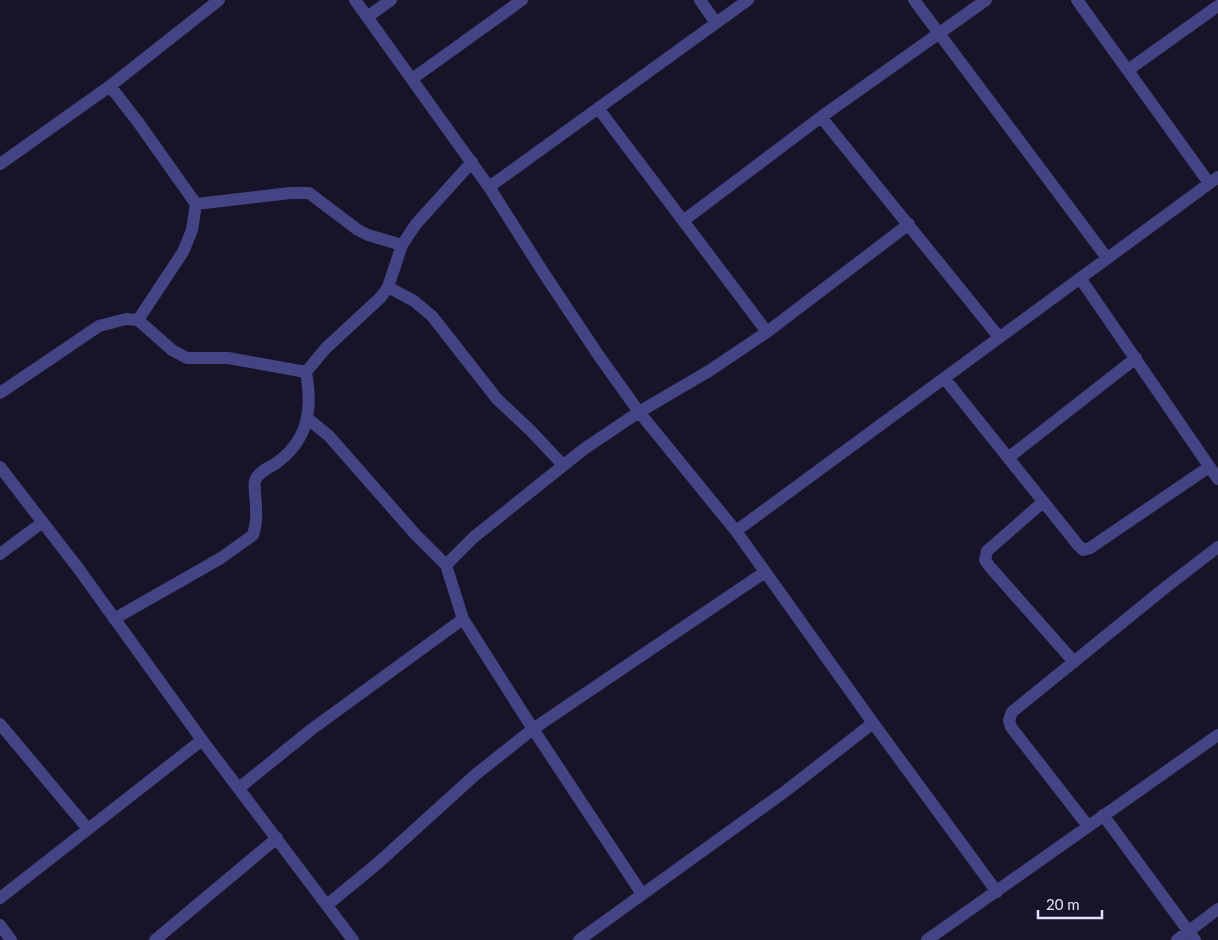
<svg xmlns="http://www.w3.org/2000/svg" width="1218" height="940" font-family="Lato,sans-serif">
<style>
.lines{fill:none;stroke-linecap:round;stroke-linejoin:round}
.minor{stroke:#444484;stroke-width:12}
</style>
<rect width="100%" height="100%" fill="#17142a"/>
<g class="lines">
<path class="minor" d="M355,0l134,187 56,88 54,81 40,56 97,119 137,192 124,169
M700,0l16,23
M914,0l193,258
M1077,0l132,183
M367,17l24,-17
M1128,70l90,-64
M412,79l110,-79
M110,86l28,36 58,82 -4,26 -9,22 -45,68
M598,108l169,224
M821,117l178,220
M0,164l110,-78 109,-86
M489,187l259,-187
M196,204l94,-11h19l49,37 10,5 34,10
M683,221l138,-104 165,-117
M1080,278l138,201
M388,287l26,14 18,15 65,83 34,32 32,34
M945,379l133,166 5,5 7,-2 119,-81
M0,393l99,-67 27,-7 12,1 34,30 15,8h41l78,14
M307,418l22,18 86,98 31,31 17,54 70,110 109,165
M1008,458l128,-100
M0,467l78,101 124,172 151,200
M1043,502l-56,49 -2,9 5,7 84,95
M736,531l482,-354
M0,554l43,-32
M446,565l28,-28 110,-88 55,-37 70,-41 58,-39 142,-108
M114,619l107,-61 32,-23c5,-14 3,-28 2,-42 0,-4 -1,-8 0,-12 2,-8 13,-13 20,-17 33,-23 38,-54 31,-92l19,-23 56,-52 7,-10 14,-42 14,-21 56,-62
M0,724l88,105
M239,788l73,-59 151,-110
M1103,815l92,125
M1088,826l-77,-99 -2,-7 3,-8 154,-125 52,-40
M0,898l202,-158
M327,905l51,-42 97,-88 58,-46 232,-157
M0,925l11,15
M155,940l122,-102
M579,940l208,-150 86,-67
M927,940l291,-205
M1177,940l41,-31"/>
</g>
<path d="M1038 910v8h64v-8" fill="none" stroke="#e2e0fc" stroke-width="2.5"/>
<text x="1046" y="910" font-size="15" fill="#e2e0fc" stroke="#17142a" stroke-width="4" paint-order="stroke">20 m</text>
</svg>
